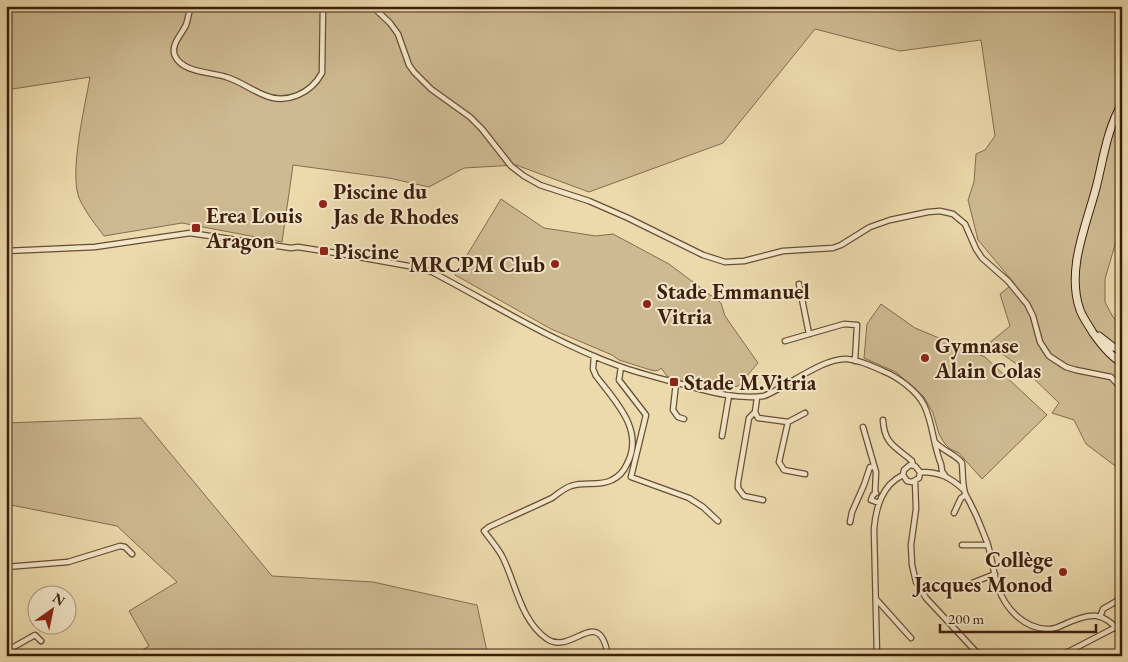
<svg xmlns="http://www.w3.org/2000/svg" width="1128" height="662" font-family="'EB Garamond',serif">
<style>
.green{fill:#ceba92;stroke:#856c4f}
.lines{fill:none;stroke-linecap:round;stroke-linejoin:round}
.street-casing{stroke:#684d34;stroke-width:7}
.secondary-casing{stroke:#3c1e0c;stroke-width:9}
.street{stroke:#f3e7ca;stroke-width:4.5}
.secondary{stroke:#f3e7ca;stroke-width:7}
.poi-dot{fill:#8f2418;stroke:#f3e7ca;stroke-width:2}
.labels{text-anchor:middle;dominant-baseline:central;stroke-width:4;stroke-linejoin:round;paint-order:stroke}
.poi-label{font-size:22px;font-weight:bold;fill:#3c1e0c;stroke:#f3e7ca;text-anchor:start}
</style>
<rect width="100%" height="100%" fill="#ecdaad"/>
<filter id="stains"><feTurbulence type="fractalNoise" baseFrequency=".004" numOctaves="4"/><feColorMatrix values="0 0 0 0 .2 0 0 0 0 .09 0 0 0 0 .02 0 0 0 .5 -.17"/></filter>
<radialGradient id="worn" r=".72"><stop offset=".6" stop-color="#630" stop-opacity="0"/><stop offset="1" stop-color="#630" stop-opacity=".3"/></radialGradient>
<path class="green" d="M6,6h1116v215l-17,58v23l8,15 9,8v14l-12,17 12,9v106l-36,-27 -12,-24 -22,-7 7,-10 -34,-33 -37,-26 22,-18 -10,-32 14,-11 -36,-43 -10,-40 6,-18 2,-28 9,-4 10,-14 -14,-96 -81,11 -85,-22 -92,114 -134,49 -73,-27 -52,3 -35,19 -40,-9 -96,-13 -11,77 -100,-19 -78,13c-8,-11 -18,-23 -24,-36 -12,-24 5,-94 10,-123l-84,13z
M501,199l43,29 52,8 17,-2 56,30 52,39 4,13 33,47 -20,23 -19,4 -34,-7 -18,-7 -6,-8 -2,2 -5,1 -35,-11 -7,-5 -61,-26 -96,-54z
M881,304l34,24 70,29 62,58 -65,64 -23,-26 -9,-4 -5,-5 -6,-10 -6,-21 -9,-16 -28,-25 -32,-14 3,-34z
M141,418l131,158 101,6 104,23 11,51h-355l16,-10 -20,-35 48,-29 -60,-56 -111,-22v-81z"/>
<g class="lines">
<g class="street-casing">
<path id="street" d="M191,6c-2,6 -3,13 -5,19 -4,9 -16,20 -11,31 8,17 37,16 51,21 14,4 25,13 38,18 23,10 47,-2 58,-22l1,-67
M372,6l18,17 8,11 11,31 5,7 17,17 39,28 12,12 29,37 13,10 16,9 49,16 39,17 75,37 22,7 19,-1 39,-10 50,-3 8,-3 29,-18 20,-7 38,-8 12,-1 13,3 12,10 11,25 6,9 26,23 19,23 6,12 7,26 9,14 17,11 10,3 35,7 11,12
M6,251l89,-4 95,-14 101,15 7,-1 38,6 84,15 12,4c61,32 123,71 187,94 22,8 44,13 66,19 25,7 54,15 79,11 23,-9 60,-39 83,-37 13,1 25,7 36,12 15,6 34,20 41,34 9,18 9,40 17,59l1,7 4,6
M799,284l10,50
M785,341l59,-17 13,1 -2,36
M594,356l-1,13 3,7c19,25 49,54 31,88 -3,7 -7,12 -15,16 -13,7 -28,1 -41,6 -7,2 -13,8 -19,12 -21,10 -42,19 -63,29l-5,4c6,8 13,16 18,25 14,27 18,64 45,83 25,17 52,-36 61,17
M621,367l-2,13 27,35 -15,62 58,21 14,9 15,14
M676,383l-3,27 5,7 6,2
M757,398l-2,14 3,6 30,4 17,-9
M755,412l-6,6 -11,64v6l6,8 19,4
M883,420c1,24 13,27 29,41l1,4
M788,422l-9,40 5,8 21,4
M863,427l13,45 -1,21
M722,436l7,-41
M935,442c8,9 22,13 27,21 1,10 0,19 3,30 2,5 5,9 7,14 6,11 10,23 15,35 5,15 6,30 11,45 7,21 25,41 49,42 7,1 13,-3 18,-5 26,-12 38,-13 57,10
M920,472c20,0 30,5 44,18
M903,475l1,-5 6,-5 5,1 5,6
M903,475l4,6 5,1 7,-4 1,-6
M915,481l1,28 -5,36 1,20 4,17 10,16 54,58
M876,493l-3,2 -2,5 8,3
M954,513l7,-15 5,-3
M850,522l2,-10 12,-27 6,-18h4
M962,545h26
M6,567l62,-5 52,-16 5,1 7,7
M972,583l23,-9
M876,599l35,39
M1100,617l3,-8 19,-11
M6,647l4,2 25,-14 6,6
M877,656l-3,-127c2,-22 8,-44 29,-54
M1060,656l56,-29"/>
</g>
<g class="secondary-casing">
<path id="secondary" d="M1122,104c-15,24 -19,57 -26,84 -10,38 -30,82 -16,122 3,8 9,16 13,23 8,11 17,23 29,30
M1099,336l14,11 9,3"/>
</g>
<use href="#street" class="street"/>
<use href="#secondary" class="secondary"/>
</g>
<g class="poi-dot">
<circle cx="323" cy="204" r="5"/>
<rect x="191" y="223" width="10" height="10" rx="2.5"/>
<rect x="319" y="246" width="10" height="10" rx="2.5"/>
<circle cx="555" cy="264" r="5"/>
<circle cx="647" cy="304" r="5"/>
<circle cx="925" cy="358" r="5"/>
<rect x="669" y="377" width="10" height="10" rx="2.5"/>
<circle cx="1063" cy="572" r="5"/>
</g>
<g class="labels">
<g class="poi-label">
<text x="333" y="191">Piscine du<tspan x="333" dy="25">Jas de Rhodes</tspan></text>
<text x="206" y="215">Erea Louis<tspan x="206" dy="25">Aragon</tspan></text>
<text x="334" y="251">Piscine</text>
<text x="545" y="264" text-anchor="end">MRCPM Club</text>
<text x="657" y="291">Stade Emmanuel<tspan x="657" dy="25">Vitria</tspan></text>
<text x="935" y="345">Gymnase<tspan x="935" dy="25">Alain Colas</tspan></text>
<text x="684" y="382">Stade M.Vitria</text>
<text x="1053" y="559" text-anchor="end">Collège<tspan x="1053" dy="25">Jacques Monod</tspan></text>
</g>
</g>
<rect width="1128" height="662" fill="none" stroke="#ecdaad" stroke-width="25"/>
<rect x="8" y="8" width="1113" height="647" fill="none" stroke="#3c1e0c" stroke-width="2.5"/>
<rect x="12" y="12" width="1103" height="637" fill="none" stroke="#3c1e0c"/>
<g transform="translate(52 610) rotate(33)"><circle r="24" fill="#f3e7ca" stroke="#aa977e"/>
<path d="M0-4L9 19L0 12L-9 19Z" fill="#8f2418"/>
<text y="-8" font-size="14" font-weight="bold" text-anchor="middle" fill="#3c1e0c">N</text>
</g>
<path d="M940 624v8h156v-8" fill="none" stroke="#3c1e0c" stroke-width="2.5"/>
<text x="948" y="624" font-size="15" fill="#3c1e0c" stroke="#f3e7ca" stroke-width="4" paint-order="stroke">200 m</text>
<rect width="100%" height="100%" filter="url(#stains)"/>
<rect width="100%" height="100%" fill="url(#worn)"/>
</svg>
